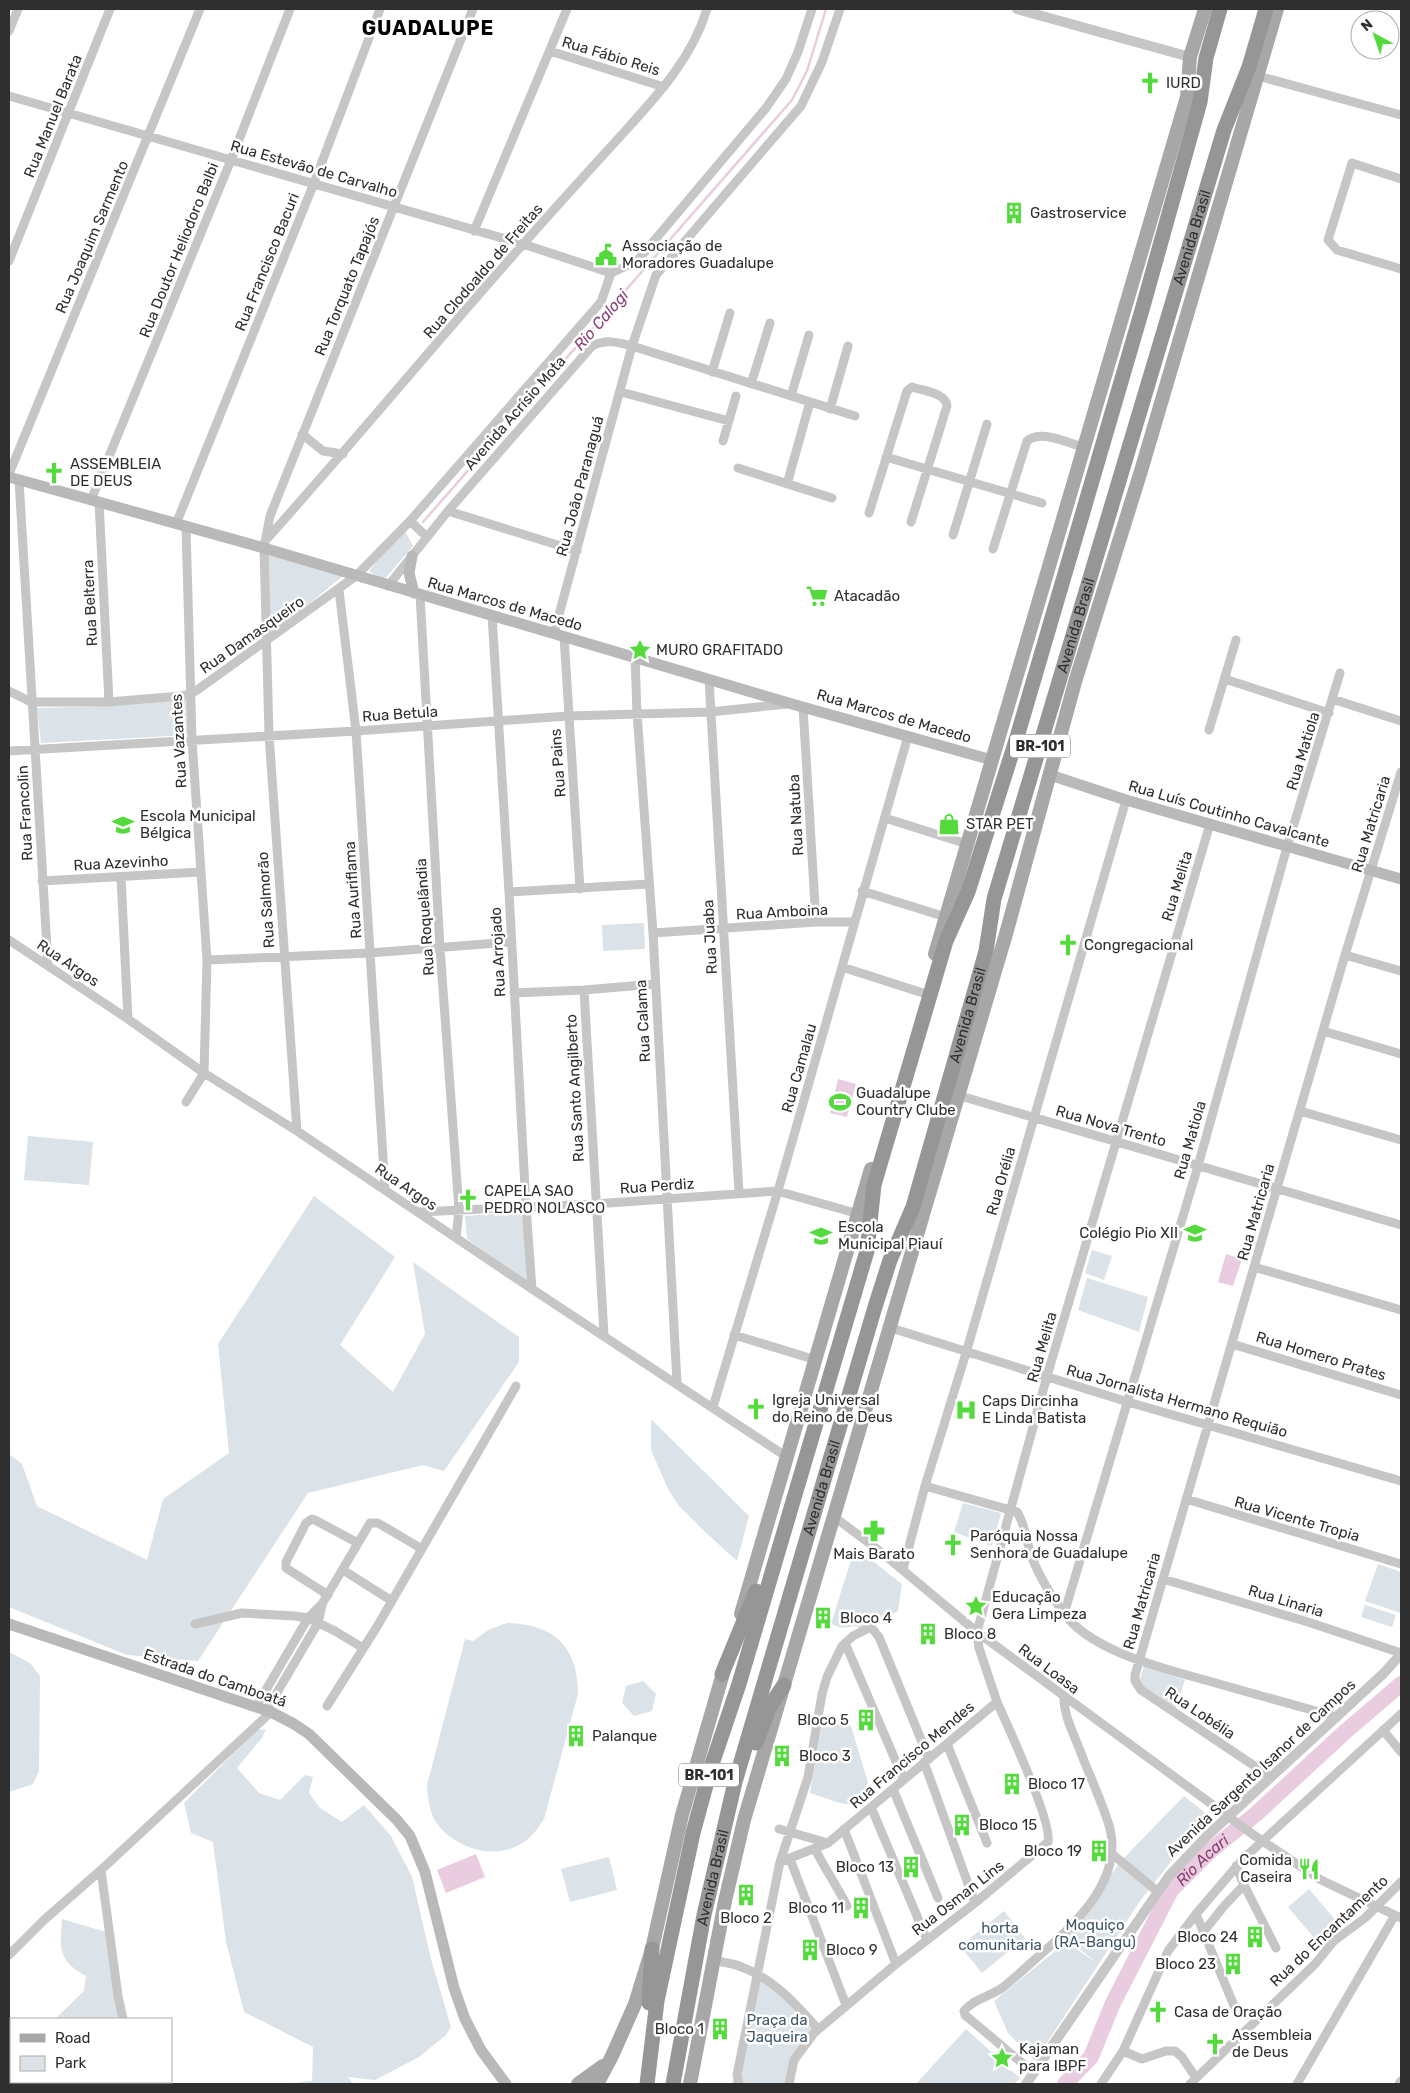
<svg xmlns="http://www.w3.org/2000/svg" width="1410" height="2093" font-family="Rubik,sans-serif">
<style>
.green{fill:#dbe3e8}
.water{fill:#eacce0}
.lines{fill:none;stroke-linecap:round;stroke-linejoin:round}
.stream{stroke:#eacce0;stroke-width:2.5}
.river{stroke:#eacce0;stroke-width:16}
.minor{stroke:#c6c6c6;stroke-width:9}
.tertiary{stroke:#c6c6c6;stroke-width:10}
.secondary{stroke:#b9b9b9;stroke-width:11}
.primary{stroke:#a7a7a7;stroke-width:14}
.motorway{stroke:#969696;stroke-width:15}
.labels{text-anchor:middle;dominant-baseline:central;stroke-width:5;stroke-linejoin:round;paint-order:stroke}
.shield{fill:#fff;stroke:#6d6d6d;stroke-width:1}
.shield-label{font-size:14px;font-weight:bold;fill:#2f2f2f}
.street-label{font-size:15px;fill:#2f2f2f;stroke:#fff}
.poi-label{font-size:15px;fill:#2f2f2f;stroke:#fff;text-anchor:start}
.park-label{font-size:15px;fill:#3f5668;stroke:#fff}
.water-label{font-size:16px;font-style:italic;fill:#8c4275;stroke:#fff}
.district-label{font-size:20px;font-weight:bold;letter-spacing:1px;fill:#000;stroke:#fff}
</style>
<rect width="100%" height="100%" fill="#fff"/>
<path class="green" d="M404,529l9,17 -30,35 -14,-10z
M265,549l80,25 -78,65z
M187,700l2,35 -148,8 -4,-35 72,-2z
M644,923l1,26 -42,2 -1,-26z
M28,1136l65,6 -4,43 -65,-5z
M314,1196l81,61 -55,88 53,47 32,-58 -12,-72 106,75v25l-75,109 -21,-6 -115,28 -110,168 -71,-6 -118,-48v-153l13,10 15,42 110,54 16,-61 66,-46 -11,-109z
M522,1212l10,73 -65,-46 -2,-23z
M1092,1250l20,6 -8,24 -19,-7z
M1087,1278l61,19 -9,35 -61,-22z
M651,1419l98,97 -12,45 -35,-32 -23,-23 -11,-17 -17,-39z
M963,1503l38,10 -9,33 -38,-14z
M855,1547l47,37 -4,27 -35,20 -7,-5 -14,2 -11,-4z
M1378,1564l23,8v41l-36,-12z
M1365,1605l31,10 -4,12 -31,-10z
M507,1623c47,1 71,23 71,71l-34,125c-4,5 -7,11 -11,15 -26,29 -73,19 -95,-9 -9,-12 -10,-26 -11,-40l38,-146 8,2 15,-11z
M9,1652l21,11 10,13 -1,95 -6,13 -24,8z
M1144,1666l41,14 -10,30 -37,-26z
M643,1681l13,13 -4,17 -18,5 -12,-13 4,-17z
M849,1720l19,62 -9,24 -19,-3 -30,-10 12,-71z
M266,1729l-4,9 -25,30 22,25 21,7 25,-25 8,2 -4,16 11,15 22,14 22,-17 27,31 21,41 19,82 20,68 -5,8 -27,22 -44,23 -27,-3 5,7h-71l30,-3 1,-34 -69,-35 -18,-70 -13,-100 -22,-9 -7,-30 73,-73z
M1184,1796l24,19v8l-35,36 -33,42 -105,160 -27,-28 -14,-32 70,-57 3,-1 30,20 -31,-25 55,-77z
M609,1857l8,33 -47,12 -9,-33z
M1309,1889l27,32 -22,17 -26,-31z
M1004,1911l21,27 -43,35 -22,-27z
M62,1919l44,13 12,87h-63l29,-28 2,-15c-29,-16 -26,-28 -24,-57z
M758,1975l58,53 -31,56h-53z
M966,2029l54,49 -6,6h-98z
M11,2062v20h117l1,2h-120v-19z"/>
<path class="water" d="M838,1079l18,5 -9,33 -17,-4z
M1226,1254l16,5 -9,27 -15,-4z
M476,1854l9,23 -39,16 -9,-23z"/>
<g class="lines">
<path class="stream" d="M423,522l369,-422 15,-29 19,-62"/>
<path class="river" id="s1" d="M1065,2084l26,-27 22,-54 58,-113 40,-40 45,-36 90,-83 55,-47"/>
<path class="minor" d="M9,31l9,-22
M550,51l114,36
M1258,76l143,39
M9,96l514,148 88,29
M1401,179l-49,-16 -24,77 9,10 64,19
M474,231l93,-222
M9,261l101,-252
M712,372l18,-59
M751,384l19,-61
M621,392l108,29
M791,396l18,-61
M830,409l18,-63
M302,434l21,17 20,3
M723,441l13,-45
M886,457l156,46
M738,468l94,30
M9,474l191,-465
M19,480l29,485
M787,484l23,-82
M91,500l140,-340 59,-151
M99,502l10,200
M448,511l129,40
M869,513l38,-122 5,-4c12,4 34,6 35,19l-36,116
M410,521l17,16
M176,524l138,-341 66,-174
M186,527l6,213 15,220 -3,113 -18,29
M953,535l34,-111
M265,541c88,-98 172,-200 260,-299 30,-34 60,-67 91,-101 36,-40 75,-79 91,-132
M993,549l34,-108c14,-12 41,2 56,6
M388,586l60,-75 144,-165c14,-7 25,-4 40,0l24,-71 145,-169 21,-44 18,-53
M339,590l17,141 29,458
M420,595l20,353 19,262 -3,28
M492,615l17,277 17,315 6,82
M554,633l78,-287 223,70
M564,636l16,253
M635,657l2,56 16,220 24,450
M709,679l30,514
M1225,679l104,34
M9,691l22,11h78l72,-6 10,-2 9,-6 156,-112 54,-55 191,-219 10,-29 26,-12 129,-153 20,-29 12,-27 14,-43
M1332,699l69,22
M803,707l13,215
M1209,730l27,-90
M9,751l347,-20 212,-15 142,-4 77,-8
M885,818l82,26
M121,877l7,142
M42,881l158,-9
M862,891l84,26
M509,892l140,-8
M653,933l163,-11h37
M9,940l119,79 76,54 93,58 235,158 255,168
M1345,955l56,16
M207,960l163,-7 141,-11
M842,967l81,26
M584,990l20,345
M514,993l70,-3 71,-6
M1323,1031l78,23
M957,1095l444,130
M1300,1111l101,29
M297,1131l-28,-396 -5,-187 6,-32 203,-507
M419,1212l176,-8 182,-13 82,23
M1254,1267l147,43
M888,1327l240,75 273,79
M734,1335l82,25
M1232,1344l169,51
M713,1407l67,-223 128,-448
M925,1486l92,26c8,12 9,26 13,40 7,21 20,42 33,60 29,42 109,58 156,72 40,11 79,22 118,33
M1186,1499l215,65
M833,1516l48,36 96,80 278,204 66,44 80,38
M903,1569l22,-83 41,-133 160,-553
M343,1570l49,31
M1163,1579l145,43 93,31
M328,1595l-42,-27v-6l20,-39 6,-4 3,1 43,23
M1064,1614l134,-448 89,-319 53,-174
M195,1624l47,-11 53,3 13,2 27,13 28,17
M845,1643l58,135
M327,1706l51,-81 138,-239
M256,1707l52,-89 14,-14 48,-81h8l44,26
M266,1711l52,-88 4,-18
M1383,1730l18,22
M947,1744l40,99
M924,1762l51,141
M1271,1777l-130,-87 -6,-9v-6l210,-720 56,-183
M893,1789l45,109
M871,1807l56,133
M779,1829l49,14
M844,1829l52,135
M815,1849c10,20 22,37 32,57
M1112,1854l45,37
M790,1859l56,146
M780,1862l48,-19 169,-141 -18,-54 -2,-16 70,-256 163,-552
M101,1870l17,126 5,23
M1244,1885l32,63
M1196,1914l39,94
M1204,1931l21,-26 19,-20 -8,-19
M9,1955l35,-35 57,-50 170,-158
M712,1960c9,2 19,3 27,6 34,12 56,37 79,63
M1123,2051l19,8 24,-8h9l7,6 14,21
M1034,2073l-69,-58 -1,-4c11,-13 25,-14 38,-23 13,-10 25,-22 38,-33 38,-33 88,-80 67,-136 -8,-24 -19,-47 -28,-71 -6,-16 -15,-32 -15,-50
M137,2082v2
M739,2084l-2,-9 43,-213 28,-85 14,-83 5,-17 15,-31 11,-10 18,-9 8,10 50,122
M789,2084l5,-24 20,-27 82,-69 79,-61 73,-61c5,-18 -41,-118 -51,-140
M1101,2084l22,-33 45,-100 28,-37 47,-55 158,-145
M1190,2084l125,-120 19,-23 31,-23 36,-36
M1297,2084l98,-169
M1399,2084l2,-3"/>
<path class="tertiary" d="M1017,9l173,48
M1026,2084l143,-208 38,-40 177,-163 17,-19"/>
<path class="secondary" d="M9,477l255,71 528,156 200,56
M412,556l-3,17 5,20
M1050,775l76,25 275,79
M9,1624l262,88 23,12 15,10 88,86 13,16 15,36 29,116 11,31 16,31 25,34"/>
<path class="primary" d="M935,954l252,-857 3,-40 15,-48
M741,1614l130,-445
M578,2084l25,-18
M597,2084l15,-28 23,-52 17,-55 30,-134 44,-152
M690,2084l35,-183 19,-81 262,-886 69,-252 66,-211 136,-462"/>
<g class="motorway">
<path d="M722,1674l34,-83"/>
<path d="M756,1743l14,-37 14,-21"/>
<path d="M649,2003l3,-54"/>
<path d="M647,2084l10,-83 36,-168 18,-66 28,-83 128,-433 7,-66 72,-244 22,-49 49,-155 54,-184 71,-243 58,-208 6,-44 14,-49"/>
<path id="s2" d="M673,2084l31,-169 31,-133 140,-475 15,-47 23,-53 73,-256 8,-52 230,-769 25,-63 17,-58"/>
</g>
</g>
<defs>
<g id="church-bare" transform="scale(1.725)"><path d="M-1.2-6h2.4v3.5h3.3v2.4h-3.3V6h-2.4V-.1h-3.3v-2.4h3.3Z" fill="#55da3e" stroke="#fff" stroke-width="2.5" paint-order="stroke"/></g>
<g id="building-bare" transform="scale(1.725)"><path d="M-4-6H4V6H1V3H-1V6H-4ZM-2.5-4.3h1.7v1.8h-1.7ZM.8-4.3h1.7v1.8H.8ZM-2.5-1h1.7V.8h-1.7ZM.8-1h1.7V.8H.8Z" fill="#55da3e" stroke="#fff" stroke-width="2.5" paint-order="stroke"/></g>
<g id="civic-bare" transform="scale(1.725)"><path d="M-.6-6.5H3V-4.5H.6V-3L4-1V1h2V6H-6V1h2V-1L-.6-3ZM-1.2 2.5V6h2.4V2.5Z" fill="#55da3e" stroke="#fff" stroke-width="2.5" paint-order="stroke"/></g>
<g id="supermarket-bare" transform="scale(1.725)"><path d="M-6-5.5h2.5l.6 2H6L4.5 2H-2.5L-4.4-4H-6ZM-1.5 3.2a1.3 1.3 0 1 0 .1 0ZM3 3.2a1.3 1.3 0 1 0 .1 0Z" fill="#55da3e" stroke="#fff" stroke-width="2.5" paint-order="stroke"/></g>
<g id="sight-bare" transform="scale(1.725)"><path d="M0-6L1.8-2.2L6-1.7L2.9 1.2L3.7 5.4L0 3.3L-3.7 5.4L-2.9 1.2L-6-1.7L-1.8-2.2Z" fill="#55da3e" stroke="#fff" stroke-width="2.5" paint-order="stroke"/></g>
<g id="shop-bare" transform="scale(1.725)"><path d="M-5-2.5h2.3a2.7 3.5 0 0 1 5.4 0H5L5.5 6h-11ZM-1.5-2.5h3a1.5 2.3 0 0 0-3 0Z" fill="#55da3e" stroke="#fff" stroke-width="2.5" paint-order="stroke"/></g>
<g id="school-bare" transform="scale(1.725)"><path d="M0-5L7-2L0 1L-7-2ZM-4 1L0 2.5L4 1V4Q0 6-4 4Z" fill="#55da3e" stroke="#fff" stroke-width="2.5" paint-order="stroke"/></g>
<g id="stadium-bare" transform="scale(1.725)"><path d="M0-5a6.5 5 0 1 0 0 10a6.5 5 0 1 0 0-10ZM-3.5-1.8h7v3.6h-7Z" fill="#55da3e" stroke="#fff" stroke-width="2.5" paint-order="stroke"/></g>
<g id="hospital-bare" transform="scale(1.725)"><path d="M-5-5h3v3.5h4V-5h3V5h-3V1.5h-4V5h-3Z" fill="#55da3e" stroke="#fff" stroke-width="2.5" paint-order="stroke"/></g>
<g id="pharmacy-bare" transform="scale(1.725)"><path d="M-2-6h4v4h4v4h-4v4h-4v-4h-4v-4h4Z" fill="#55da3e" stroke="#fff" stroke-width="2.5" paint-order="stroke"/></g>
<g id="restaurant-bare" transform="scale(1.725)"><path d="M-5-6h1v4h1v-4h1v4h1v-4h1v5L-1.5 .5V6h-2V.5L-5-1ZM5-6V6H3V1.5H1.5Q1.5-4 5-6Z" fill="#55da3e" stroke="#fff" stroke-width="2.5" paint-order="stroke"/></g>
</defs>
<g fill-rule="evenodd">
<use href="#church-bare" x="1150" y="83"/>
<use href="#building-bare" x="1014" y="213"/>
<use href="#civic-bare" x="606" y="255"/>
<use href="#church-bare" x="54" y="473"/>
<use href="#supermarket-bare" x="817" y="596"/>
<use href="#sight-bare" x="640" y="650"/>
<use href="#shop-bare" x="949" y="824"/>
<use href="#school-bare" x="123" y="825"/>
<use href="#church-bare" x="1068" y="945"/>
<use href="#stadium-bare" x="840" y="1102"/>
<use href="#church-bare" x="468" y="1200"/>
<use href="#school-bare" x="1195" y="1233"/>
<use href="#school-bare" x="821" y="1236"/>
<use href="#church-bare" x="756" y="1409"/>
<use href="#hospital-bare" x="966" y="1410"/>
<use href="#pharmacy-bare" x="874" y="1531"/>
<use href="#church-bare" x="953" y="1545"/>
<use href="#sight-bare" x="976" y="1606"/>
<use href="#building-bare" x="823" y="1618"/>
<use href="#building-bare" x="928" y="1634"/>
<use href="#building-bare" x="866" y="1720"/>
<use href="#building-bare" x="576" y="1736"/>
<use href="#building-bare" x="782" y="1756"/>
<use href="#building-bare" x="1012" y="1784"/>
<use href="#building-bare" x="962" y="1825"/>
<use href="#building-bare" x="1099" y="1851"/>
<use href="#building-bare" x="911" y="1867"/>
<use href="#restaurant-bare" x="1309" y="1869"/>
<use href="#building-bare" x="746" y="1895"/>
<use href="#building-bare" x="861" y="1908"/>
<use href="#building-bare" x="1255" y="1937"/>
<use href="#building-bare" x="810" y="1950"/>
<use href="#building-bare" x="1233" y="1964"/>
<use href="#church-bare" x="1158" y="2012"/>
<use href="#building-bare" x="720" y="2029"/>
<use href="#church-bare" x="1215" y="2044"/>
<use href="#sight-bare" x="1002" y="2058"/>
</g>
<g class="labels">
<g class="shield">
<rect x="1010" y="734.5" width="60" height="23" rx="4"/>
<rect x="679" y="1763.5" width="60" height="23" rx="4"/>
</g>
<g class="shield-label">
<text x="1040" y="746">BR-101</text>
<text x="709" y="1775">BR-101</text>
</g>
<g class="street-label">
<text transform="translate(611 56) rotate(17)">Rua Fábio Reis</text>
<text transform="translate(53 116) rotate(-68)">Rua Manuel Barata</text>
<text transform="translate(314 169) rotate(16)">Rua Estevão de Carvalho</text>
<text transform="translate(92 237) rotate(-67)">Rua Joaquim Sarmento</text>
<text stroke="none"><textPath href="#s2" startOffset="1920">Avenida Brasil</textPath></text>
<text transform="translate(179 250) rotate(-68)">Rua Doutor Heliodoro Balbi</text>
<text transform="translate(267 262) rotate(-68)">Rua Francisco Bacuri</text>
<text transform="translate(483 271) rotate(-49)">Rua Clodoaldo de Freitas</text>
<text transform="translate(347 286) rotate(-68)">Rua Torquato Tapajós</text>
<text transform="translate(515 413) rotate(-49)">Avenida Acrísio Mota</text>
<text transform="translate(580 486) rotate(-75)">Rua João Paranaguá</text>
<text transform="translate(90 603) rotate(-93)">Rua Belterra</text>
<text transform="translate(505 604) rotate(16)">Rua Marcos de Macedo</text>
<text stroke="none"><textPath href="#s2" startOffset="1515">Avenida Brasil</textPath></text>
<text transform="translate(252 635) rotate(-35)">Rua Damasqueiro</text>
<text transform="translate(400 714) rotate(-4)">Rua Betula</text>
<text transform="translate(894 716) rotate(16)">Rua Marcos de Macedo</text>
<text transform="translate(179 741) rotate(-93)">Rua Vazantes</text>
<text transform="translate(1303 751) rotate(-73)">Rua Matiola</text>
<text transform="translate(558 763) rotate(-94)">Rua Pains</text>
<text transform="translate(25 813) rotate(-93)">Rua Francolin</text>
<text transform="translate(1229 814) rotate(16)">Rua Luís Coutinho Cavalcante</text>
<text transform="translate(796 815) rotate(-93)">Rua Natuba</text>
<text transform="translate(1371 824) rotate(-73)">Rua Matricaria</text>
<text transform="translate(121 863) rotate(-3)">Rua Azevinho</text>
<text transform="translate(1177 886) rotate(-73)">Rua Melita</text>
<text transform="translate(353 890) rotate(-94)">Rua Auriflama</text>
<text transform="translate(266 900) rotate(-94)">Rua Salmorão</text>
<text transform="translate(782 912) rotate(-3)">Rua Amboina</text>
<text transform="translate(425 917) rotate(-94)">Rua Roquelândia</text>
<text transform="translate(710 937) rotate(-93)">Rua Juaba</text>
<text transform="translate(498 952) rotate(-93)">Rua Arrojado</text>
<text transform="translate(68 963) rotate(34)">Rua Argos</text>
<text stroke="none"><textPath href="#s2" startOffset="1110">Avenida Brasil</textPath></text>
<text transform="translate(643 1021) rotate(-93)">Rua Calama</text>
<text transform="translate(799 1068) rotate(-74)">Rua Camalau</text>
<text transform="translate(575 1088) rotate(-93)">Rua Santo Angilberto</text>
<text transform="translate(1111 1126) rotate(16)">Rua Nova Trento</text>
<text transform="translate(1190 1140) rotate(-74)">Rua Matiola</text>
<text transform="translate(1001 1181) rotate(-74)">Rua Orélia</text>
<text transform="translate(657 1186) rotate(-4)">Rua Perdiz</text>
<text transform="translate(406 1187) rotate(34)">Rua Argos</text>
<text transform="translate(1256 1212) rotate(-74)">Rua Matricaria</text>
<text transform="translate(1042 1347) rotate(-74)">Rua Melita</text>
<text transform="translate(1321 1356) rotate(17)">Rua Homero Prates</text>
<text transform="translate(1177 1401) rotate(16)">Rua Jornalista Hermano Requião</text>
<text stroke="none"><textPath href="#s2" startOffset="615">Avenida Brasil</textPath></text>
<text transform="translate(1297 1519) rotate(16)">Rua Vicente Tropia</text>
<text transform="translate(1142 1601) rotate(-74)">Rua Matricaria</text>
<text transform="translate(1286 1601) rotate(17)">Rua Linaria</text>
<text transform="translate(1049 1669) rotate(37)">Rua Loasa</text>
<text transform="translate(215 1678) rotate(19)">Estrada do Camboatá</text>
<text transform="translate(1200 1713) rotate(34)">Rua Lobélia</text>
<text transform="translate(912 1755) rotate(-40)">Rua Francisco Mendes</text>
<text transform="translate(1261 1768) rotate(-43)">Avenida Sargento Isanor de Campos</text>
<text stroke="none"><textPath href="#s2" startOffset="210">Avenida Brasil</textPath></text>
<text transform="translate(958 1898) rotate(-38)">Rua Osman Lins</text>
<text transform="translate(1329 1931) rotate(-43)">Rua do Encantamento</text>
</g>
<g class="poi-label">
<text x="1166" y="83">IURD</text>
<text x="1030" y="213">Gastroservice</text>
<text x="622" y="246">Associação de<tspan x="622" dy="17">Moradores Guadalupe</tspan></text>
<text x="70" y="464">ASSEMBLEIA<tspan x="70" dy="17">DE DEUS</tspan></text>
<text x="834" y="596">Atacadão</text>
<text x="656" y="650">MURO GRAFITADO</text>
<text x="140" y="816">Escola Municipal<tspan x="140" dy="17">Bélgica</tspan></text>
<text x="966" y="824">STAR PET</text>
<text x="1084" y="945">Congregacional</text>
<text x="856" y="1093">Guadalupe<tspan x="856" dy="17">Country Clube</tspan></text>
<text x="484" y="1191">CAPELA SAO<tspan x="484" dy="17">PEDRO NOLASCO</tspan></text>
<text x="838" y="1227">Escola<tspan x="838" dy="17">Municipal Piauí</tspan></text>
<text x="1178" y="1233" text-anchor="end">Colégio Pio XII</text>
<text x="772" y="1400">Igreja Universal<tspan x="772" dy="17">do Reino de Deus</tspan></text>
<text x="982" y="1401">Caps Dircinha<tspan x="982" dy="17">E Linda Batista</tspan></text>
<text x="970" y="1536">Paróquia Nossa<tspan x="970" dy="17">Senhora de Guadalupe</tspan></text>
<text x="874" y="1554" text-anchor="middle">Mais Barato</text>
<text x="992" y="1597">Educação<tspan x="992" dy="17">Gera Limpeza</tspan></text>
<text x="840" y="1618">Bloco 4</text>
<text x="944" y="1634">Bloco 8</text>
<text x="849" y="1720" text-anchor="end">Bloco 5</text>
<text x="592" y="1736">Palanque</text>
<text x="799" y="1756">Bloco 3</text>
<text x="1028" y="1784">Bloco 17</text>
<text x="979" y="1825">Bloco 15</text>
<text x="1082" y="1851" text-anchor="end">Bloco 19</text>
<text x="1292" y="1860" text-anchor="end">Comida<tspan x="1292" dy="17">Caseira</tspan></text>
<text x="894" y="1867" text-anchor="end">Bloco 13</text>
<text x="844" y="1908" text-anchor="end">Bloco 11</text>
<text x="746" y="1918" text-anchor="middle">Bloco 2</text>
<text x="1238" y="1937" text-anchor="end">Bloco 24</text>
<text x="826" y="1950">Bloco 9</text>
<text x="1216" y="1964" text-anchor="end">Bloco 23</text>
<text x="1174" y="2012">Casa de Oração</text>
<text x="704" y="2029" text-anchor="end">Bloco 1</text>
<text x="1232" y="2035">Assembleia<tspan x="1232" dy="17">de Deus</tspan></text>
<text x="1019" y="2049">Kajaman<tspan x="1019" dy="17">para IBPF</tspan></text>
</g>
<g class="park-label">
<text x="1095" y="1925">Moquiço<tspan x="1095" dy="17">(RA-Bangu)</tspan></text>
<text x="1000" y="1928">horta<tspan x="1000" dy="17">comunitaria</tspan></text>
<text x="777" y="2020">Praça da<tspan x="777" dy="17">Jaqueira</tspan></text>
</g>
<g class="water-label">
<text transform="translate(601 320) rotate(-49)">Rio Calogi</text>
<text stroke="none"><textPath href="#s1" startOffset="266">Rio Acari</textPath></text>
</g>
<g class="district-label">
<text x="428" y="28">GUADALUPE</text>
</g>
</g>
<rect width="1410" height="2093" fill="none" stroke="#2f2f2f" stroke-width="20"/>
<rect x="10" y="2018" width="162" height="65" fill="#ffffff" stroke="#acacac"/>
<rect x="20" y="2034" width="25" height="8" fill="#a7a7a7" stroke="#acacac"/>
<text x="55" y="2043" font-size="15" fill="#2f2f2f">Road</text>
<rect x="20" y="2056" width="25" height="15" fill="#dbe3e8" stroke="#acacac"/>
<text x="55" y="2068" font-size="15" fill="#2f2f2f">Park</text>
<g transform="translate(1375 35) rotate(320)"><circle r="24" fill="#ffffff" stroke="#acacac"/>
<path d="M0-4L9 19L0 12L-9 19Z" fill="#55da3e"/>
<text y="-8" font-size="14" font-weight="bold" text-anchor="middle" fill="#2f2f2f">N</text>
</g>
</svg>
